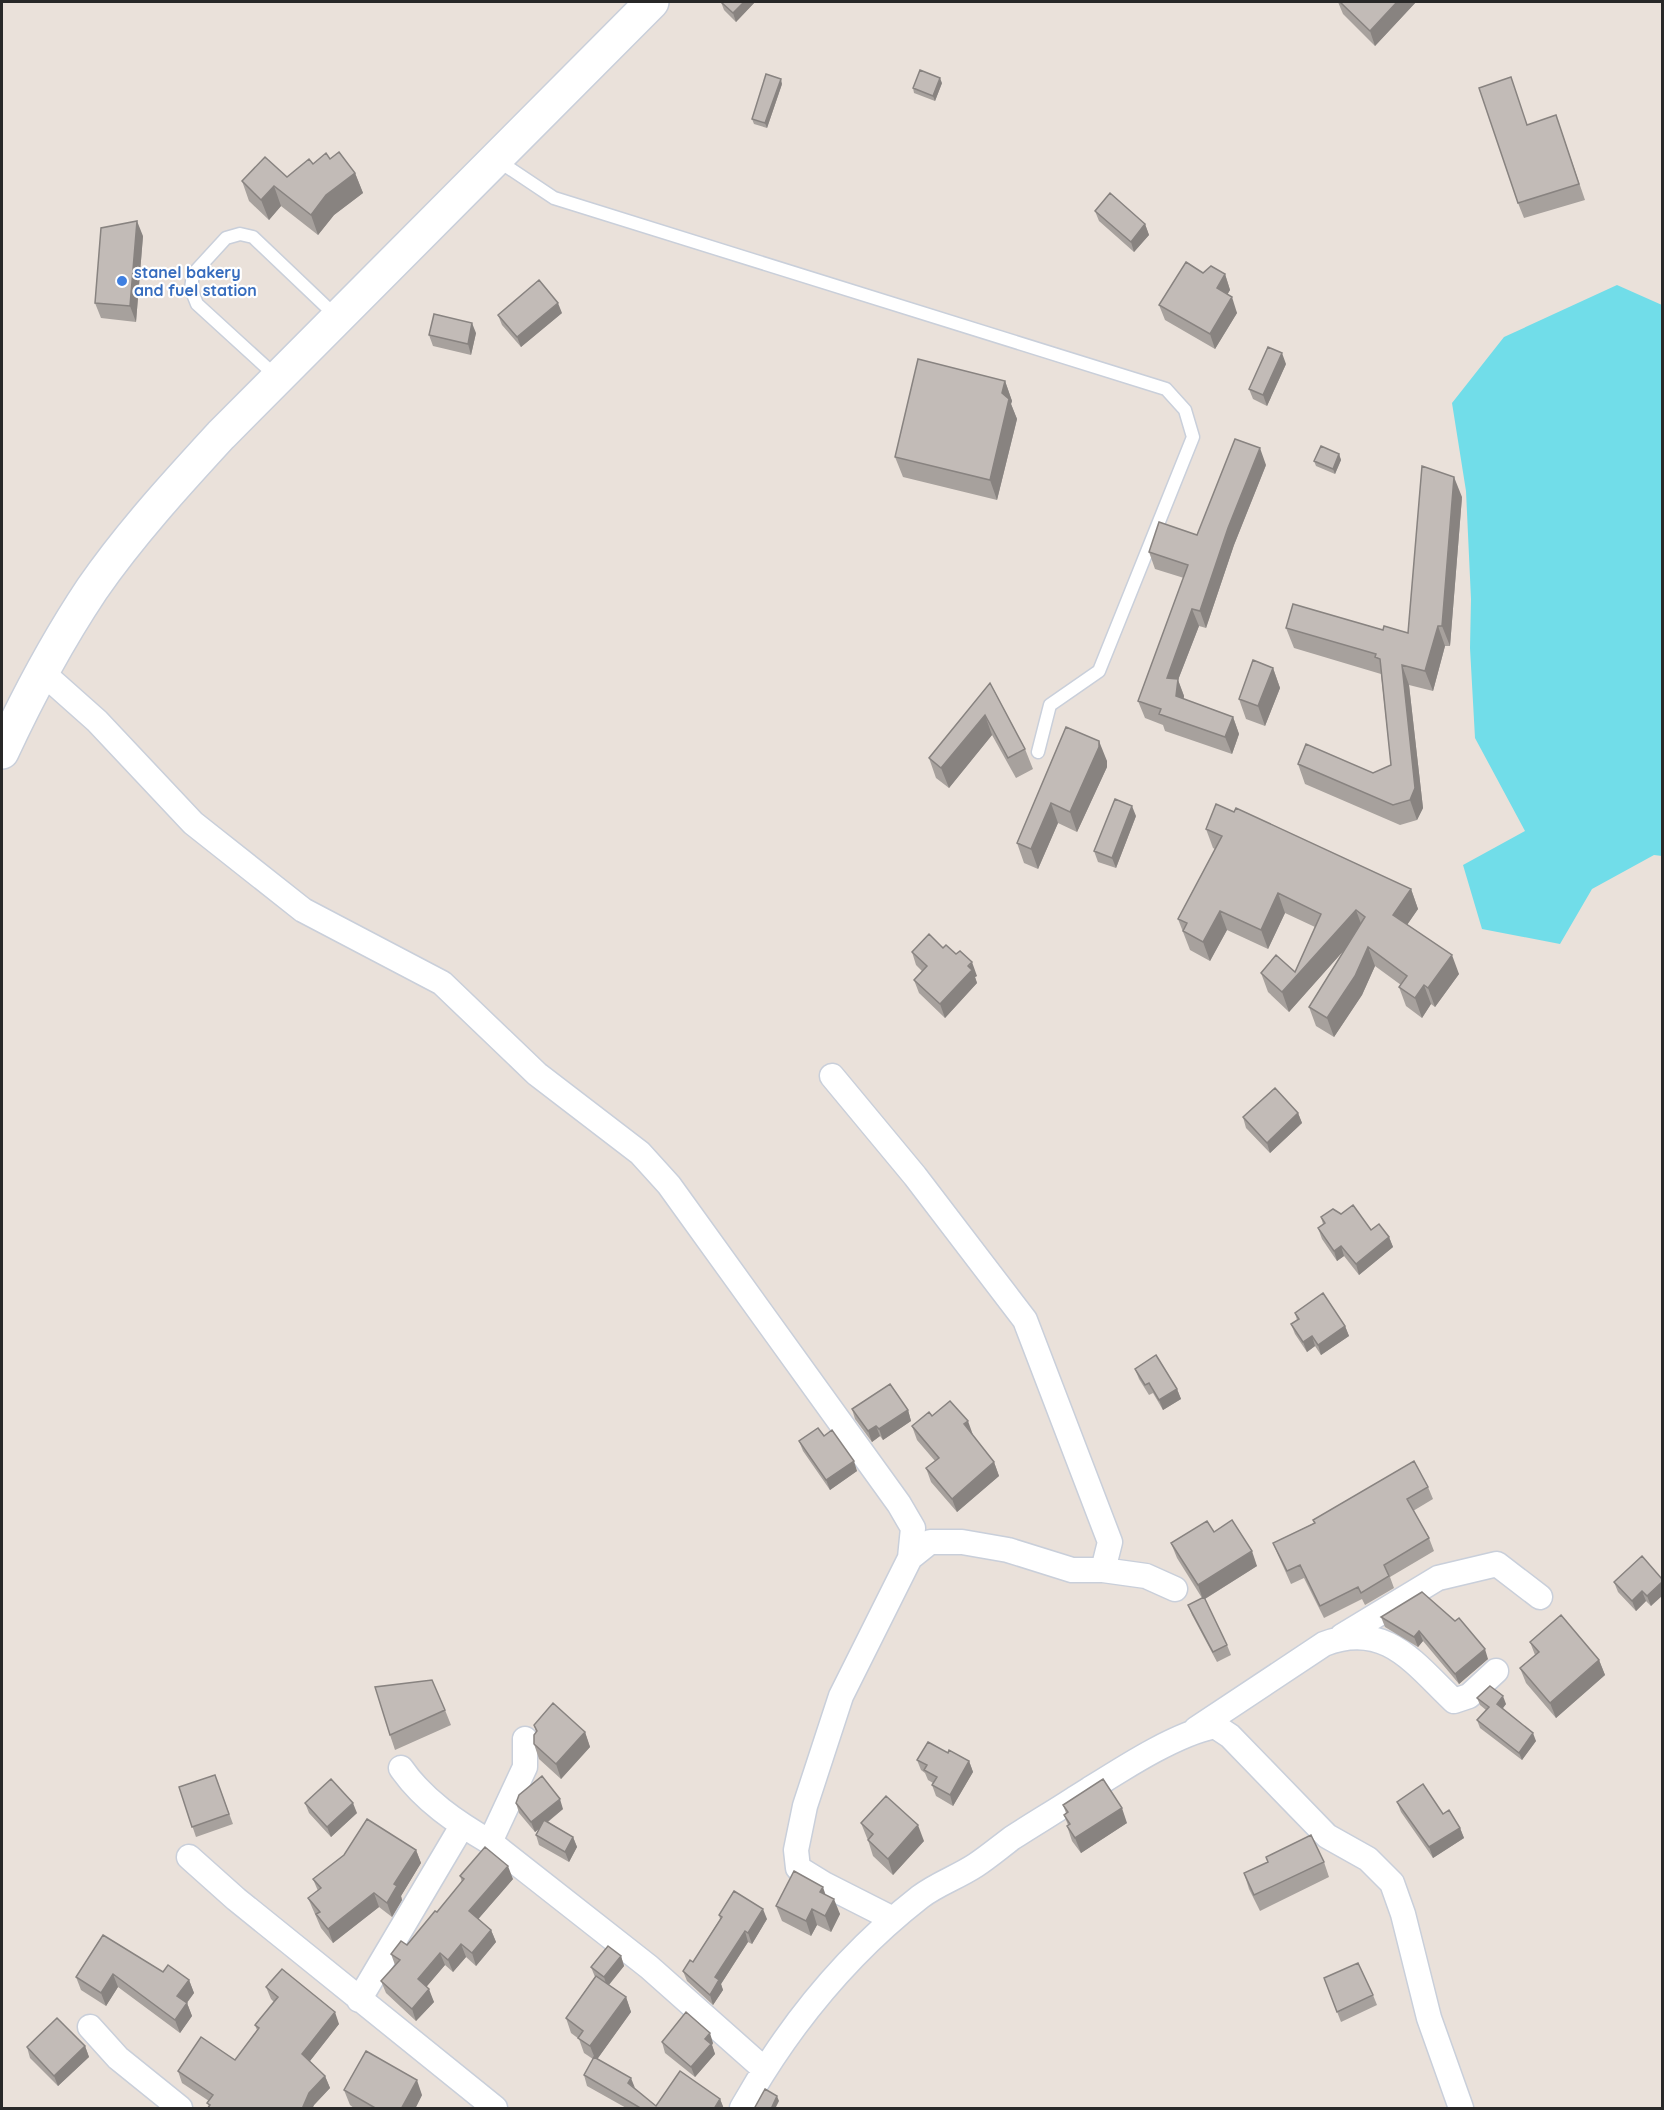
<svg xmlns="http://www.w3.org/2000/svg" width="1664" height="2110" font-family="Quicksand,sans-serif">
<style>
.water{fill:#71dde9}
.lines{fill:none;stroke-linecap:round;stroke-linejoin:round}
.lane-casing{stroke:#c9cfda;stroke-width:15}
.street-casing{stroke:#c9cfda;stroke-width:27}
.secondary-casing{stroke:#c9cfda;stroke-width:36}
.lane{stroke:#fff;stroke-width:12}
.street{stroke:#fff;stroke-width:24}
.secondary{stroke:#fff;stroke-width:33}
.wall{fill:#a7a19d}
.shaded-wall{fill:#888380}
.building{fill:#c2bbb7;stroke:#888380;stroke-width:1.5}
.shop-dot{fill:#3f7fe0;stroke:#fff;stroke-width:2}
.labels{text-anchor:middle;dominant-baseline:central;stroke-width:4.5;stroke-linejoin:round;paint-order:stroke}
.shop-label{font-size:16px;font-weight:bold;fill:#366cbe;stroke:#fff;text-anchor:start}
</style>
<rect width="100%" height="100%" fill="#eae1da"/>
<path class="water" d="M1617,285l45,20v551l-8,-1 -62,34 -32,55 -78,-15 -19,-64 62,-34 -50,-93 -5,-90 1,-49 -5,-108 -14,-88 52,-66z"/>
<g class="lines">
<g class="lane-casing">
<path id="lane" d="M497,160l57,38 612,191 19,21 8,27 -94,234 -49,34 -12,47
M277,377l-80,-73 -6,-15 2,-15 33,-36 14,-4 13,3 84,80"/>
</g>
<g class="street-casing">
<path id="street" d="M43,673l54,48 96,102 110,87 139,73 95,91 103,79 29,32 230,319 14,24 -3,30
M832,1076l83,100 110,144 85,222 -7,28
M1342,1636l96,-58 59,-14 43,33
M1196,1729l128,-85c61,-24 90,19 130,57l15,-5 27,-25
M401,1768c22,32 56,55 89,74l159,125 115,102
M490,1842l35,-75v-28
M189,1857l47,42 259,209
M893,1919l-69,-35 -26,-16 -2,-18 9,-44 36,-110 69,-138 20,-16h32l46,8 64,20h31l43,6 29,13
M359,2000l103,-174
M90,2027l28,31 62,50
M742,2108c45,-80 105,-154 178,-211 17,-13 38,-20 56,-32 12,-8 24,-18 36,-27 20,-13 42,-26 62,-39 39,-24 97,-64 141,-73l15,10 97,100 41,23 24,24 11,31 26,104 32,90"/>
</g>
<g class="secondary-casing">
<path id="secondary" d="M2,752c26,-56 56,-112 90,-163 38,-55 84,-105 129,-154l431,-433"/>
</g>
<use href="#lane" class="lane"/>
<use href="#street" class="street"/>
<use href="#secondary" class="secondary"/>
</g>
<path class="wall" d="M721,2h34l-19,20 -12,-12z
M1338,2h78l-41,44 -32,-32z
M942,83l-7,18 -21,-8 -1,-5z
M782,84l-15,44 -13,-4 -2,-5z
M1556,115l29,85 -61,18 -6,-15 10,-78z
M330,159l25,14 8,20 -29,22 -16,20 -37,-29 -12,14 -20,-19 -7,-20 45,-4 26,-13z
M1095,211l50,13 4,11 -15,17 -35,-31z
M143,236l-7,86 -35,-4 -6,-15z
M1203,273l22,1 5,16 -3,5 10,18 -22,36 -50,-29 -6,-15z
M562,313l-41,34 -19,-22 -4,-10z
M476,333l-5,22 -38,-9 -4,-11z
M1286,364l-19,42 -14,-7 -4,-10z
M1005,381l7,20 -1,3 6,15 -20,81 -94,-23 -8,-20z
M1339,454l2,6 -6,14 -19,-8 -2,-5z
M1266,465l-32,80 -28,83 -7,-2 -21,54 6,16 -1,3 50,18 6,17 -7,20 -67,-23 -2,-6 -18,-7 -7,-17 46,-123 -29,-9 -6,-17 48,-17z
M1462,497l-12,149h-5l-12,45 -24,-6 14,123 -6,12 -17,5 -95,-41 -7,-20 75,9 18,-8 -10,-91 -87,-26 -8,-20 97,2 25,3z
M1273,668l7,20 -15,38 -19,-7 -7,-20z
M990,683l35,66 8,20 -17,9 -24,-43 -43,53 -13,-10 -7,-20z
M1066,727l41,34v6l-30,65 -19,-9 -20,46 -14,-6 -7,-20z
M1136,816l-20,52 -18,-6 -4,-11z
M1206,829l205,60 7,20 -11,16 52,49 -24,33 -4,-3 -9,14 -16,-12 -7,-19 2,-2 -26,-19 -13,29 -28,42 -18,-11 -7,-19 35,-57 -55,62 -21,-20 -7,-19 34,-1 20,-45 -30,-14 -17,36 -41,-19 -17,31 -20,-11 -12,-31 37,-70 -2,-1z
M943,948l13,6 21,22 -2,1 2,6 -32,35 -26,-25 -5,-13 8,-9 -6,-6 -4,-13z
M1298,1113l4,10 -32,30 -24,-25 -3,-11z
M1341,1214l30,16 18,7 4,10 -34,28 -15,-19 -7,5 -15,-22 -4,-11 5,-4 -2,-7z
M1295,1313l50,13 4,10 -28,19 -6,-9 -8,6 -12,-18 -4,-10 6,-4z
M1135,1369l42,20 4,10 -18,11 -10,-17 -4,2 -10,-16z
M852,1409l56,1 3,11 -28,19 -3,-4 -8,6 -17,-23z
M932,1416l40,19 22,27 5,14 -42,36 -26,-30 -5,-14 9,-7 -18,-21 -5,-14z
M824,1436l33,35 -27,19 -27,-39 -4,-10z
M1428,1487l5,12 -20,12 16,27 5,13 -44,26 4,11 -29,17 -3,-6 -38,19 -20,-40 -13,6 -13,-29 -5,-12 41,-20 -1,-3z
M1214,1532l43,34 -52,33 22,46 4,10 -14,7 -25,-47 -4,-10 14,-7 -25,-40 -6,-15z
M1662,1579l-11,27 -5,-5 -10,10 -18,-19 -4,-10z
M1381,1617l107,42 -29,25 -36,-43 -5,6 -33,-20z
M1530,1642l69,18 6,15 -49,43 -30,-35 -6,-15 15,-13z
M1477,1698l29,6 -4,5 34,32 -14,19 -42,-32 -3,-8 9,-10 -6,-5z
M445,1710l6,15 -56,25 -5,-15z
M534,1725l51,7 5,15 -29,32 -22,-20 -5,-15 2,-12z
M948,1753l21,8 4,11 -20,34 -17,-10 -4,-11 1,-2 -5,-3 -3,-7 -4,-3 -4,-10z
M215,1775l18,49 -37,13 -17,-50z
M1397,1802l46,12 17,14 4,10 -31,20 -32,-46z
M305,1803l52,10 -26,24 -22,-24z
M516,1803l47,6 -15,13 25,15 4,10 -8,15 -30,-17 -3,-10 3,-6 -4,3 -16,-19z
M1063,1805l64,18 -46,30 -9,-12 -5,-15 1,-1 -4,-10 2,-2z
M861,1823l63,18 -31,34 -20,-19 -5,-16 -1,-2z
M416,1850l5,13 -20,33 1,4 -10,17 -13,-10 -46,36 -12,-15 -13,-30 10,-7 -5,-12z
M1268,1862h56l5,15 -69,34 -11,-22 -5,-16z
M460,1876l53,3 -35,40 13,11 5,12 -20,24 -10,-9 -13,15 -8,-7 -19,22 8,15 -18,19 -30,-28 -5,-12 14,-16 -4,-11 16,-9 30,-33 25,-30z
M826,1895l14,19 -9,18 -14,-7 -6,11 -29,-15 -6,-15z
M719,1915l48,4 -15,25 -4,-2 -27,42 2,6 -10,15 -26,-24 -4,-10 10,-9 27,-43z
M103,1935l60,37 26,8 5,13 -7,10 5,13 -12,17 -62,-46 -12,19 -25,-16 -5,-13z
M621,1956l3,10 -15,19 17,12 5,15 -34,47 59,47 64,-7 4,10h-96l-41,-23 -3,-11 9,-16 -9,-6 -5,-14 -8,-6 -5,-15 29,-41 -4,-10z
M1324,1978l49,17 4,10 -36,17z
M266,1987l73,37 -29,37 15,15 5,12 -16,17 -2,4h-105l2,-3 -2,-3 2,-2 -27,-18 -4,-12 57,-11 22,-30 -2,-5 19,-23 -3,-3z
M662,2042l51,1 -1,2 3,9 -20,23 -30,-24z
M85,2046l4,11 -31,29 -28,-28 -3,-11z
M344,2090l78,5 -7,14h-60l-5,-4z"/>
<path class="shaded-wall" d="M744,2h11l-19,20 -3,-9z
M1397,2h19l-41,44 -5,-15z
M940,78l2,5 -7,18 -2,-5z
M781,79l1,5 -15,44 -2,-5z
M355,173l8,20 -29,22 -16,20 -7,-20 15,-20z
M274,186l7,20 -12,14 -8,-20z
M137,221l6,15 -7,86 -6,-16z
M1145,224l4,11 -15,17 -3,-10z
M1225,274l5,16 -8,13 -5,-15z
M1232,297l5,16 -22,36 -5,-15z
M558,303l4,10 -41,34 -4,-10z
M472,323l4,10 -5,22 -3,-11z
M1282,353l4,11 -19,42 -4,-11z
M1005,381l7,20 -1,3 6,15 -20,81 -7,-20 12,-87z
M1260,448l6,17 -32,80 -28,83 -6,-17 28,-83z
M1339,454l2,6 -6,14 -2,-5z
M1454,477l8,20 -12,149 -8,-20z
M1192,609l7,17 -21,54 6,16 -2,17 -15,-35z
M1438,626l7,20 -12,45 -8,-20z
M1402,665l7,20 14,123 -6,12 -7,-20z
M1273,668l7,20 -15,38 -7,-20z
M985,715l7,20 -43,53 -8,-20z
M1233,717l6,17 -7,20 -7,-17z
M1099,741l8,20v6l-30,65 -7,-20z
M1051,803l7,20 -20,46 -7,-20z
M1132,806l4,10 -20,52 -4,-10z
M1411,889l7,20 -18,26 -7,-20z
M1278,893l7,20 -17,36 -7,-19z
M1356,910l7,19 -74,83 -7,-20z
M1220,911l7,19 -17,31 -7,-19z
M1368,947l7,19 -13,29 -28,42 -7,-19z
M1452,955l7,19 -24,33 -7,-19z
M972,962l5,14 -2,1 2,6 -32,35 -5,-14z
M1424,985l7,19 -9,14 -7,-20z
M1298,1113l4,10 -32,30 -3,-10z
M1389,1237l4,10 -34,28 -3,-11z
M1341,1246l3,10 -7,5 -3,-10z
M1345,1326l4,10 -28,19 -3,-10z
M1312,1336l3,10 -8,6 -4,-10z
M1177,1389l4,10 -18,11 -4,-10z
M908,1410l3,11 -28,19 -4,-11z
M968,1421l5,14 -9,-11z
M876,1426l4,10 -8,6 -4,-11z
M854,1461l3,10 -27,19 -4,-10z
M994,1462l5,14 -42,36 -5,-13z
M1252,1551l5,15 -54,34 -5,-15z
M1662,1582v14l-11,10 -4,-10z
M1642,1591l4,10 -10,10 -4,-10z
M1419,1631l4,10 -5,6 -4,-10z
M1485,1649l3,10 -29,25 -4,-10z
M1599,1660l6,15 -49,43 -6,-15z
M1503,1696l3,8 -6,8 -3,-8z
M585,1732l5,15 -29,32 -5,-15z
M1533,1733l3,8 -14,19 -3,-7z
M969,1761l4,11 -20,34 -3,-11z
M560,1799l3,10 -28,23 -4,-10z
M353,1803l4,10 -26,24 -4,-10z
M1122,1808l5,15 -46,30 -6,-15z
M918,1825l6,16 -31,34 -5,-16z
M1460,1828l4,10 -31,20 -4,-11z
M573,1837l4,10 -8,15 -4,-10z
M416,1850l5,13 -20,33 1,4 -10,17 -5,-14 7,-19z
M508,1866l5,13 -39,45 -5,-13z
M823,1887l5,15 -8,-10z
M374,1893l5,14 -46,36 -5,-14z
M834,1899l6,15 -9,18 -6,-16z
M763,1909l4,10 -15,25 -4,-11z
M812,1909l5,16 -6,11 -5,-15z
M491,1930l5,12 -20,24 -4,-13z
M745,1931l3,11 -27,42 2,6 -10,15 -3,-10 5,-18z
M461,1944l5,13 -13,15 -5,-12z
M440,1953l5,12 -23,27 -4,-13z
M621,1956l3,10 -17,21 -3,-10z
M113,1974l5,13 -12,19 -5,-13z
M189,1980l5,13 -12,16 -5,-13z
M429,1989l5,13 -18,19 -4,-12z
M626,1997l5,15 -35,49 -6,-15z
M187,2003l5,13 -12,17 -5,-13z
M335,2012l4,12 -33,42 -4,-12z
M710,2033l3,10 -1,2 3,9 -20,23 -4,-10 14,-28z
M85,2046l4,11 -31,29 -4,-10z
M325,2076l5,12 -16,17 -2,4h-10l7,-16z
M631,2078l4,10 -7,-5z
M417,2080l5,15 -7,14h-14z
M777,2096l2,5 -4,8h-4z
M720,2099l4,10h-10z"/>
<path class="building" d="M721,2h23l-11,11z
M1340,2h57l-27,29z
M920,70l20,8 -7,18 -20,-8z
M766,74l15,5 -16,44 -13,-4z
M1511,77l16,48 29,-10 23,69 -61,19 -39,-115z
M339,152l16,21 -29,22 -15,20 -37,-29 -13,14 -19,-19 23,-24 22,20 22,-18 4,5 13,-11 4,6z
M1110,193l35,31 -14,18 -36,-31z
M137,221l-7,85 -35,-3 6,-75z
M1186,262l17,11 8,-7 14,8 -8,14 15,9 -22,37 -51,-29z
M539,280l19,23 -41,34 -19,-22z
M434,314l38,9 -4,21 -39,-9z
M1268,347l14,6 -19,42 -14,-6z
M918,359l87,22 -3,12 7,6 -19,81 -95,-23z
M1235,439l25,9 -32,80 -28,83 -8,-2 -25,69 11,1 -2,17 57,21 -8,20 -66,-23 2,-5 -23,-8 50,-136 -39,-13 10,-30 38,13z
M1321,446l18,8 -6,15 -19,-8z
M1422,466l32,11 -12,149h-4l-13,45 -23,-6 13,123 -5,12 -17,5 -95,-41 8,-20 67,29 18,-8 -11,-106 -5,-2 1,-3 -90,-26 7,-24 90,26 1,-4 24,7z
M1253,660l20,8 -15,38 -19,-7z
M990,683l35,66 -17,9 -23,-43 -44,53 -12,-10z
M1066,727l33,14v6l-29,65 -19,-9 -20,46 -14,-6z
M1115,799l17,7 -20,52 -18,-7z
M1216,804l18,8 2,-4 175,81 -18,26 59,40 -24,33 -4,-3 -9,13 -16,-11 8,-11 -39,-29 -13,29 -28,42 -18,-11 56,-90 -9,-7 -74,82 -21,-19 15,-18 19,17 26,-58 -43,-21 -17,37 -41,-19 -17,31 -20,-11 4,-8 -9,-4 44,-83 -16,-7z
M929,934l14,14 3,-3 10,9 4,-3 12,11 -4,4 4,4 -32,34 -26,-24 13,-14 -15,-14z
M1275,1088l23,25 -31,30 -24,-26z
M1353,1205l18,25 8,-6 10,13 -33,27 -15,-18 -7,5 -16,-23 7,-5 -4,-6 12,-8 8,5z
M1323,1293l22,33 -27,19 -6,-9 -9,6 -12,-18 8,-5 -4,-6z
M1156,1355l21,34 -18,11 -10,-17 -4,2 -10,-16z
M890,1384l18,26 -29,19 -3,-3 -8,5 -16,-22z
M950,1401l18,20 -4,3 30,38 -42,37 -26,-31 13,-10 -27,-32 17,-14 3,4z
M818,1428l6,8 8,-6 22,31 -28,19 -27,-39z
M1414,1461l14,26 -21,12 22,39 -45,27 5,11 -28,17 -3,-6 -38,19 -20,-41 -13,6 -14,-28 42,-20 -2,-3z
M1232,1520l20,31 -54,34 -27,-42 36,-22 7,11z
M1642,1556l20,23v3l-15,14 -5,-5 -10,10 -18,-19z
M1422,1592l33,29 4,-3 26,31 -30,25 -36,-43 -5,6 -33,-20z
M1204,1597l23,48 -14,7 -25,-47z
M1561,1615l38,45 -49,43 -30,-35 19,-16 -9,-10z
M432,1680l13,30 -55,25 -15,-48z
M1490,1686l13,10 -6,8 36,29 -14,20 -42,-33 12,-13 -12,-9z
M553,1703l32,29 -29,32 -22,-20v-9l3,-4 -3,-6z
M928,1742l20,11 1,-3 20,11 -19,34 -18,-10 5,-8 -13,-7 3,-5 -10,-5z
M215,1775l14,39 -37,13 -13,-40z
M542,1776l18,23 -29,23 -15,-19 3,-8z
M331,1779l22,24 -26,24 -22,-24z
M1103,1779l19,29 -47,30 -8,-12 3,-2 -6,-9 4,-3 -5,-7z
M1423,1784l20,30 6,-4 11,18 -31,19 -32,-45z
M886,1796l32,29 -30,34 -20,-19 5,-6 -12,-11z
M367,1819l49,31 -22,34 3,2 -10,17 -13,-10 -46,36 -12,-15 4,-2 -12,-14 13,-10 -8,-9 31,-24z
M544,1820l29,17 -8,15 -29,-17z
M1311,1835l13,27 -70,33 -10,-22 24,-11 -2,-5z
M485,1847l23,19 -39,45 22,19 -19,23 -11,-9 -13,16 -8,-7 -22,26 11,10 -17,20 -31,-28 19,-21 -9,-6 10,-13 6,4 28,-34 2,1 27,-33 -4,-3z
M794,1871l29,16 -3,5 14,7 -9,17 -13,-7 -6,12 -30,-15z
M734,1891l29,18 -15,24 -3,-2 -30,46 4,3 -9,15 -27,-24 7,-11 3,2 29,-45 -3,-2z
M103,1935l60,37 5,-7 21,15 -12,16 10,7 -12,17 -62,-46 -12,19 -25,-16z
M608,1946l13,10 -17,21 -13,-10z
M1358,1963l15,32 -36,17 -13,-34z
M282,1969l53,43 -33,42 23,22 -16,17 -7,16h-95l3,-4 -3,-2 6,-8 -35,-24 23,-34 34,23 24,-32 -4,-3 23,-28 -12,-10z
M596,1976l30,21 -36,49 -12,-8 5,-7 -17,-13z
M686,2012l24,21 -5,6 6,5 -20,23 -29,-25z
M57,2018l28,28 -31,30 -27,-29z
M366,2051l51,29 -16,29h-24l-33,-19z
M594,2057l37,21 -3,5 28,23 24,-35 40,28 -6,10h-72l-58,-34z
M765,2089l12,7 -6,13h-17z"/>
<circle class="shop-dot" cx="122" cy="281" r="6"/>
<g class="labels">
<g class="shop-label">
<text x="134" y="272">stanel bakery<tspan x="134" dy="18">and fuel station</tspan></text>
</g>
</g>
<rect width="1664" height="2110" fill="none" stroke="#282828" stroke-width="6"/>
</svg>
